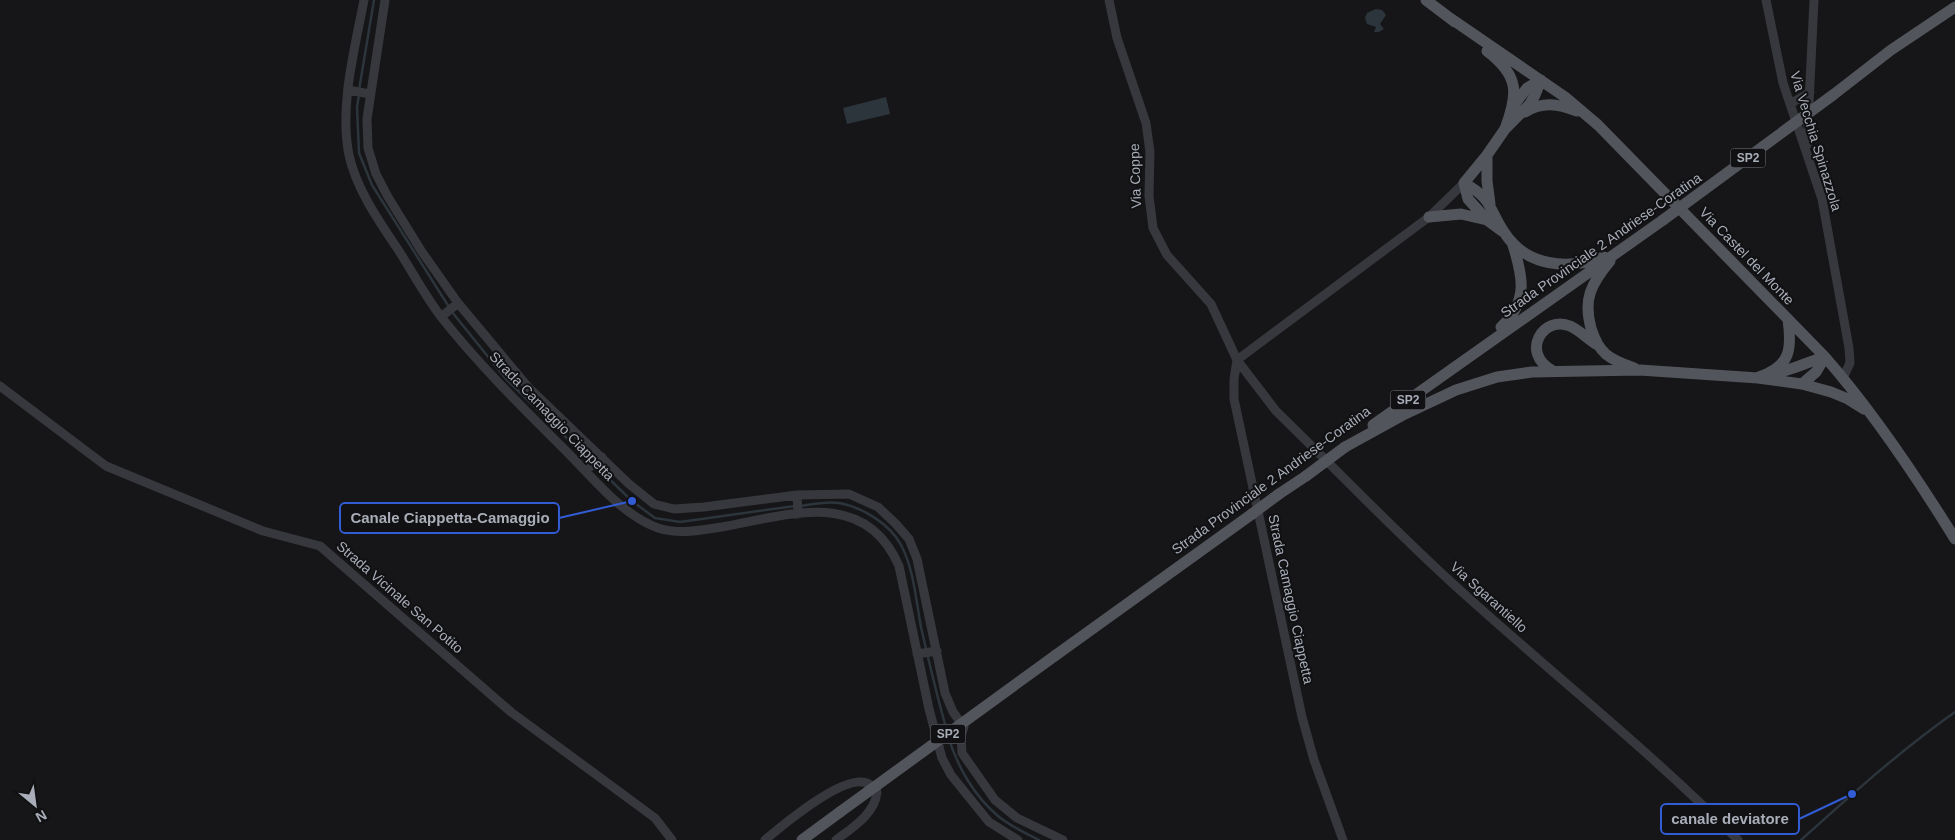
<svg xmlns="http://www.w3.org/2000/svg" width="1955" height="840" font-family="Helvetica,sans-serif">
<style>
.water{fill:#2c353c}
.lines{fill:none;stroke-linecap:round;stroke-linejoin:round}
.stream{stroke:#2c353c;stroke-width:2.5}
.minor{stroke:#37383d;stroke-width:9}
.major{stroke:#53555c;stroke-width:11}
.major-bridge{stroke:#53555c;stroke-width:11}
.labels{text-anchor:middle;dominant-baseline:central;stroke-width:4;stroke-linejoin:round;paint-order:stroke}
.shield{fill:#111113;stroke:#7b7e86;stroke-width:1}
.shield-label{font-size:12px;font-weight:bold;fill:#a8adb8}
.street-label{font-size:14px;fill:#a8adb8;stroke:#111113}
.leader{fill:none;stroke:#325cd3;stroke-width:2}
.callout-dot{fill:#325cd3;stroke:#111113;stroke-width:2}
.callout{fill:#111113;stroke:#325cd3;stroke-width:2}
.callout-label{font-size:15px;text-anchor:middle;font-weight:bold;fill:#a8adb8}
</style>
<rect width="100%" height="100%" fill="#161618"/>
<path class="water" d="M1376,9l6,1 4,5 -6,9 4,5 -5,3h-5l2,-5 -9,-3 -2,-6 2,-5z
M886,97l4,17 -43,10 -4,-16z"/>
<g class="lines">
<path class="stream" d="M359,90l15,-90
M359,95l-2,12 2,46 13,32 77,122
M452,312l54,67 126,122 23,17 25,4 115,-16
M801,506c12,-2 26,-5 38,-3 23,4 51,21 62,42 13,24 15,56 20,82 8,35 16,70 26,104
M948,736c9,30 26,60 50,80 12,10 27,17 41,24
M1801,840c50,-45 100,-90 154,-128"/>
<path class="minor" d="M364,0c-9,48 -25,106 -15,155 7,33 29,65 48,93 15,23 28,48 45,70 38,48 82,91 125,134 27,27 55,63 91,76 22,7 42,2 64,-1 66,-12 143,-40 177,39l30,143 13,49 9,17 38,47 29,18
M385,0l-18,119 1,29 8,26 12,23 34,55 36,51 70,84 101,97 25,20 20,5 30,-2 93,-12 52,-1 29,13 18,17 13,15 8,20 28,134 8,19 11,15 -3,9 1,17 33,47 22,18 46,22
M1109,0l8,38 29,85 4,29 -1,44 4,32 14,27 44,49 26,56 39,51c65,63 127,129 195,189 89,80 183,155 267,240
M1766,0l17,83 39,116 27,149 1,15 -7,15
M348,90l22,4
M1790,104l20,-12
M1807,145l7,-145
M441,317l17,-14
M1237,360l-3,19v20l68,318 12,43 29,80
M1237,360l192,-143 35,-34
M0,386l106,80 157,65 57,15 191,166 144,106 17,22
M585,471l17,-14
M797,495l1,19
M917,654l20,-3
M765,840c17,-14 81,-69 104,-56 2,1 5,6 8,8 -2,22 -25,36 -41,48"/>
<path class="major" d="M1426,0l29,22
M1450,18l115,79 33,28 227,232c49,56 91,119 130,182
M1487,51c33,25 31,43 18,78
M1833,95l58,-45 64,-43
M1514,105l13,-17 14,-8
M1525,112c18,-11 33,-8 52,-1
M1487,155v26l3,23
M1464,183c29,16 24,25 40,49 22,35 64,38 100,25
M1464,183l23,-28 18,-26 25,-25 5,-9 6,-15
M1464,183l4,16 19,21 15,11
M1429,217l32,-3 26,6
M1610,261c-19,23 -27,38 -19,67 8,26 18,31 43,40
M1501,327c28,-26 22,-51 11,-85
M1553,371c-34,-19 -9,-56 17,-45 9,4 18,13 26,18
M1773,373c16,-1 36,-12 52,-16
M1759,377c32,-11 33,-28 29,-58
M1802,384l14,-12 9,-15
M1373,425l290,-205
M1345,447l60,-33 51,-24 41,-13 35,-5 108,-2 118,8 44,6 29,8 17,7 16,10
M1279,494l27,-18
M1056,655l196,-141
M802,840l38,-28"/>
<path class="major-bridge" d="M1663,220l170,-125
M1306,476l39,-29
M1252,514l27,-20
M840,812l216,-157"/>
</g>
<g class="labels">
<g class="shield">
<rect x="1730.5" y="148.5" width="35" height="19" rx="4"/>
<rect x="1390.5" y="390.5" width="35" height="19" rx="4"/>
<rect x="930.5" y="724.5" width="35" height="19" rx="4"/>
</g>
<g class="shield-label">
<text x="1748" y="158">SP2</text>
<text x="1408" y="400">SP2</text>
<text x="948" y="734">SP2</text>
</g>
<g class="street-label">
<text transform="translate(1816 141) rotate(73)">Via Vecchia Spinazzola</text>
<text transform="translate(1135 176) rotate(-92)">Via Coppe</text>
<text transform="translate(1601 245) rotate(-35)">Strada Provinciale 2 Andriese-Coratina</text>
<text transform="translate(1747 256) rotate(46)">Via Castel del Monte</text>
<text transform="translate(552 416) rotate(46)">Strada Camaggio Ciappetta</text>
<text transform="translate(1271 480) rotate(-36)">Strada Provinciale 2 Andriese-Coratina</text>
<text transform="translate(400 597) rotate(41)">Strada Vicinale San Potito</text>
<text transform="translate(1489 597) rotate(42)">Via Sgarantiello</text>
<text transform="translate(1291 599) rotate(78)">Strada Camaggio Ciappetta</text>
</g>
</g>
<path class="leader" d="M632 501L559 518M1852 794L1799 819"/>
<g class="callout-dot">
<circle cx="632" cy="501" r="5"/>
<circle cx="1852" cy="794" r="5"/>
</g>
<g class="callout">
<rect x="340" y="503" width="219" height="30" rx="5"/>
<rect x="1661" y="804" width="138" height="30" rx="5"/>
</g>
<g class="callout-label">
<text x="450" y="523">Canale Ciappetta-Camaggio</text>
<text x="1730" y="824">canale deviatore</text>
</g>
<g transform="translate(35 805) rotate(151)" stroke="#111113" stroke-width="4" paint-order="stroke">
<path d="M0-4L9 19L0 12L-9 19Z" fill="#a8adb8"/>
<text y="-8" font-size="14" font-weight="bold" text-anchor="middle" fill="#a8adb8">N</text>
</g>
</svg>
